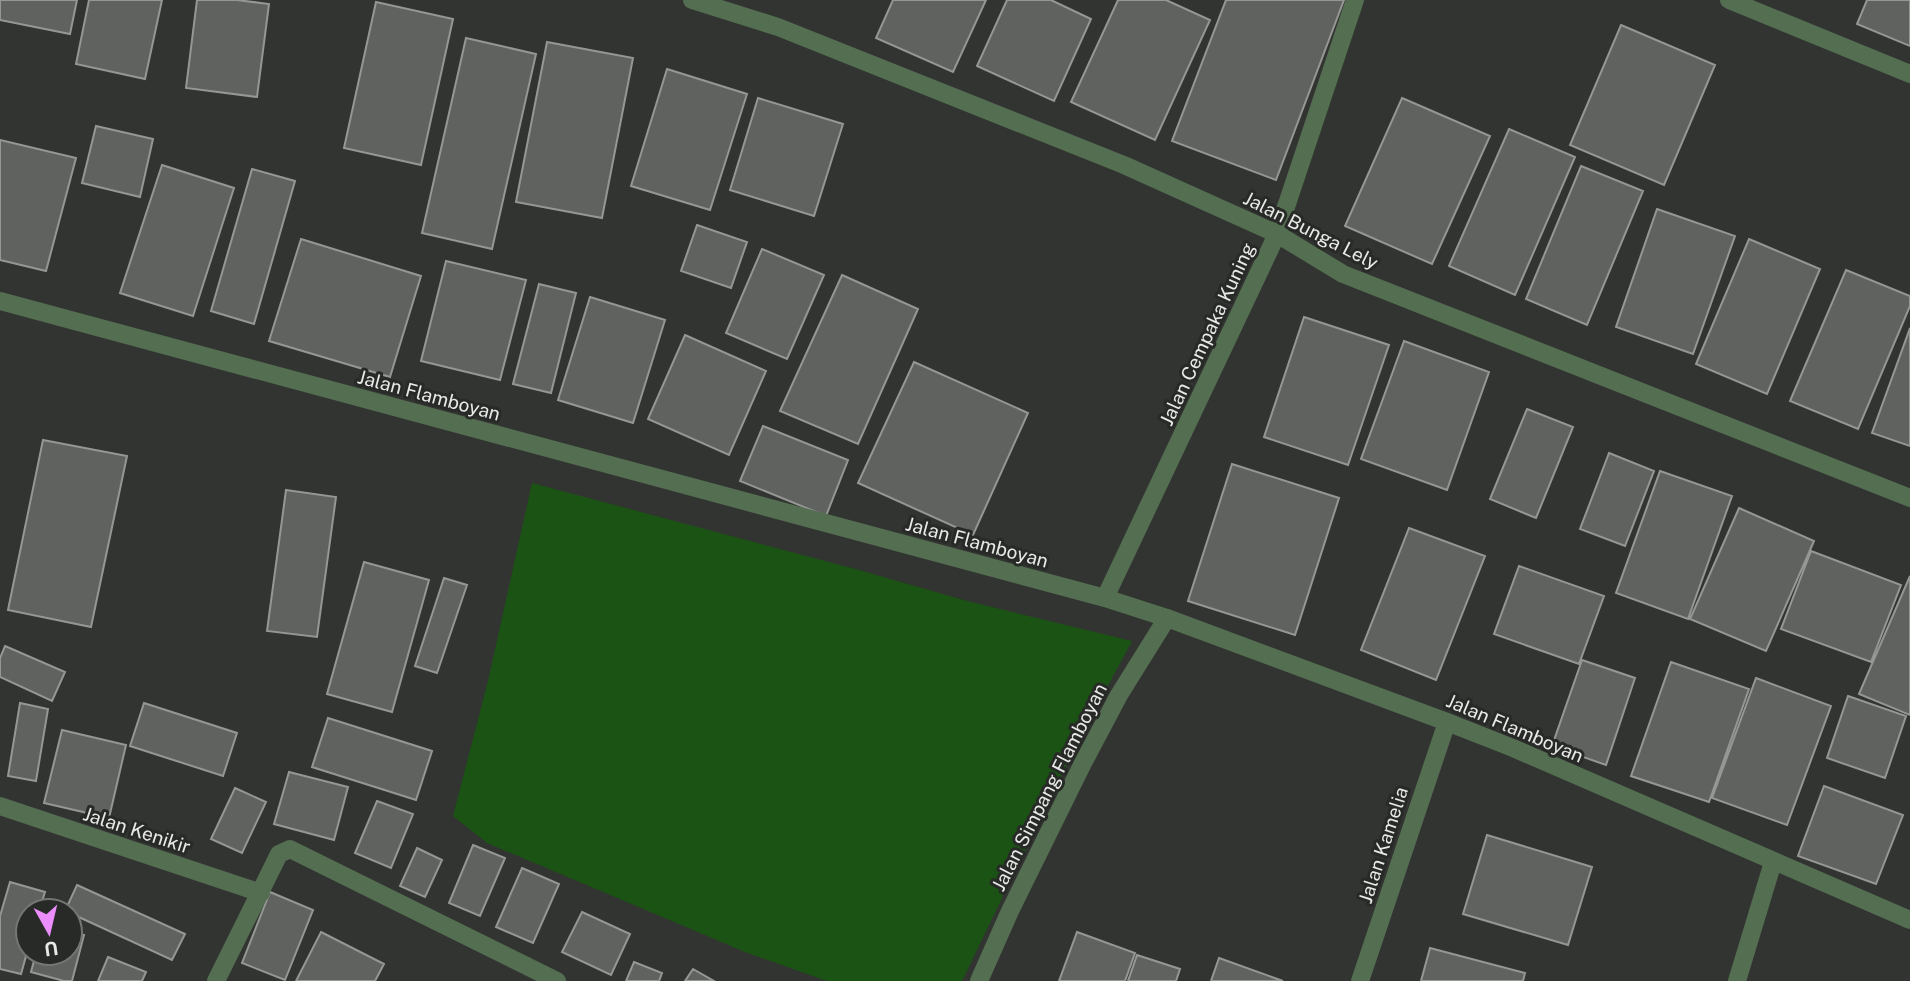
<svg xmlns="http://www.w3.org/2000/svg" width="1910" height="981" font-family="'Public Sans',sans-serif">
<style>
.green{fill:#1b5314}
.building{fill:#606260;stroke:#959794;stroke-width:2}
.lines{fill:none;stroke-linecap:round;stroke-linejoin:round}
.minor{stroke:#546e51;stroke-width:18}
.labels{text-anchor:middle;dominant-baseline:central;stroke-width:6;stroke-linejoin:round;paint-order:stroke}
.street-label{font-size:19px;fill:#e8e9e8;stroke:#282a27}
</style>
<rect width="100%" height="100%" fill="#323431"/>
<path class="green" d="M532,483l327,87 108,31 165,40 -56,104 -114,236h-135l-82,-29 -258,-109 -34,-27 35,-135z"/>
<path class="building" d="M0,0h77l-7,34 -70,-14z
M89,0h73l-17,79 -69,-15z
M197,0h40l32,4 -12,93 -71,-9z
M893,0h93l-33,72 -77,-34z
M1007,0h44l40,19 -37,82 -77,-35z
M1118,0h48l44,20 -55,120 -84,-38z
M1226,0h118l-68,180 -104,-39z
M1867,0h43v46l-53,-22z
M376,2l77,17 -32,146 -77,-17z
M1621,25l94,40 -51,120 -94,-40z
M466,38l70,16 -44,195 -70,-16z
M547,42l86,16 -31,160 -86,-16z
M667,69l80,25 -37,116 -79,-24z
M758,98l85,26 -29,92 -84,-26z
M1402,98l88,38 -58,128 -87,-38z
M96,126l57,13 -13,58 -58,-14z
M1509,129l66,28 -60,138 -66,-29z
M0,140l76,18 -30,113 -46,-11z
M162,165l72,23 -41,128 -73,-23z
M1581,166l62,25 -56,134 -61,-26z
M252,169l43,12 -41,143 -43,-13z
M1657,209l78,27 -42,118 -77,-27z
M697,225l50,17 -16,46 -50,-17z
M301,239l120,37 -31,101 -121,-36z
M1749,239l71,30 -53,125 -71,-30z
M762,249l62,26 -37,84 -61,-26z
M446,261l80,19 -26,100 -79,-19z
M1846,270l64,26v10l-52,123 -68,-28z
M842,275l76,34 -60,135 -78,-33z
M539,284l37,9 -25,100 -38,-9z
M590,297l75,23 -32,103 -75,-23z
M1304,317l85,28 -41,120 -84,-28z
M1910,328v118l-38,-13z
M685,335l81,36 -37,84 -81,-36z
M1404,341l85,31 -42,118 -86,-31z
M914,362l114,51 -55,122 -115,-52z
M1527,409l46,18 -37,91 -46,-19z
M763,426l85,34 -22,56 -86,-35z
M43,440l84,16 -36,171 -83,-17z
M1609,453l45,18 -29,75 -45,-17z
M1232,464l107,34 -44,137 -107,-34z
M1660,471l72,25 -44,123 -72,-26z
M286,490l50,7 -19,140 -50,-6z
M1739,508l75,33 -48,110 -76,-32z
M1409,528l76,28 -49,124 -75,-30z
M1811,551l90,34 -30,77 -90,-33z
M364,562l65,18 -37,132 -65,-18z
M1519,566l85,30 -25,68 -85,-30z
M1910,576v139l-51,-21z
M444,578l23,7 -30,88 -22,-7z
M5,646l60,26 -13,29 -52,-24v-19z
M1582,660l53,18 -29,87 -54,-19z
M1671,662l78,27 -40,113 -78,-26z
M1756,678l75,28 -44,119 -75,-27z
M1848,696l58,20 -21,62 -58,-20z
M20,703l28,6 -12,72 -28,-5z
M144,703l93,30 -14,43 -93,-30z
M328,718l104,33 -16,49 -104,-33z
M62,730l64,15 -17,73 -65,-15z
M289,772l59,15 -14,53 -60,-16z
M1824,786l79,29 -27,69 -78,-28z
M235,788l31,14 -24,51 -31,-14z
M377,801l36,13 -22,54 -36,-15z
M1487,835l105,32 -24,78 -105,-31z
M473,845l32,13 -25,58 -31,-13z
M417,848l25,12 -17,37 -25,-11z
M522,868l37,16 -26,59 -37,-16z
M10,882l35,10 -6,19h-11v38l-7,25 -21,-5v-53z
M77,885l108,49 -13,26 -102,-47v-2h-5z
M270,892l43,18 -28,70 -43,-17z
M582,912l48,22 -19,41 -49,-23z
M70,931l14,4 -12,46h-8l-33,-9 5,-19h34z
M321,932l63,32 -9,17h-79z
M1077,932l58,21 -10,28h-66z
M1430,948l95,25 -2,8h-102z
M1137,955l43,14 -4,12h-48z
M108,957l38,15 -4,9h-44z
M1219,958l64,23h-72z
M634,962l28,11 -3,8h-33z
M693,969l21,12h-29z"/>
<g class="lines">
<path class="minor" d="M692,0l86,27 346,138 153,69 66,40 567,224
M1729,0l181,74
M0,301l1105,297 62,20 280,104 66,26 397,172
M1105,598l172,-364 78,-234
M0,806l261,87
M216,981l63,-127 11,-5 267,132
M979,981l31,-70 72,-146 37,-70 48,-77
M1360,981l87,-259
M1737,981l36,-119"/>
</g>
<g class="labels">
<g class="street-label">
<text transform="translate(1311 230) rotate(27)">Jalan Bunga Lely</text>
<text transform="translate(1207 334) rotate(-65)">Jalan Cempaka Kuning</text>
<text transform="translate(429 395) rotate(15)">Jalan Flamboyan</text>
<text transform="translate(977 542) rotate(15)">Jalan Flamboyan</text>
<text transform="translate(1515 728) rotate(23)">Jalan Flamboyan</text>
<text transform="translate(1049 787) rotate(-63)">Jalan Simpang Flamboyan</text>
<text transform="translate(137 830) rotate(18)">Jalan Kenikir</text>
<text transform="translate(1383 845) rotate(-72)">Jalan Kamelia</text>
</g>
</g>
<g transform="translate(49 932) rotate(172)"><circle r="33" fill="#282a27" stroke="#757674" stroke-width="2"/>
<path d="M0-5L12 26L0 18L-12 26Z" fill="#eb8dfb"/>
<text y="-10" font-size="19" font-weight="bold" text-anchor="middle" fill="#e8e9e8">U</text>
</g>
</svg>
